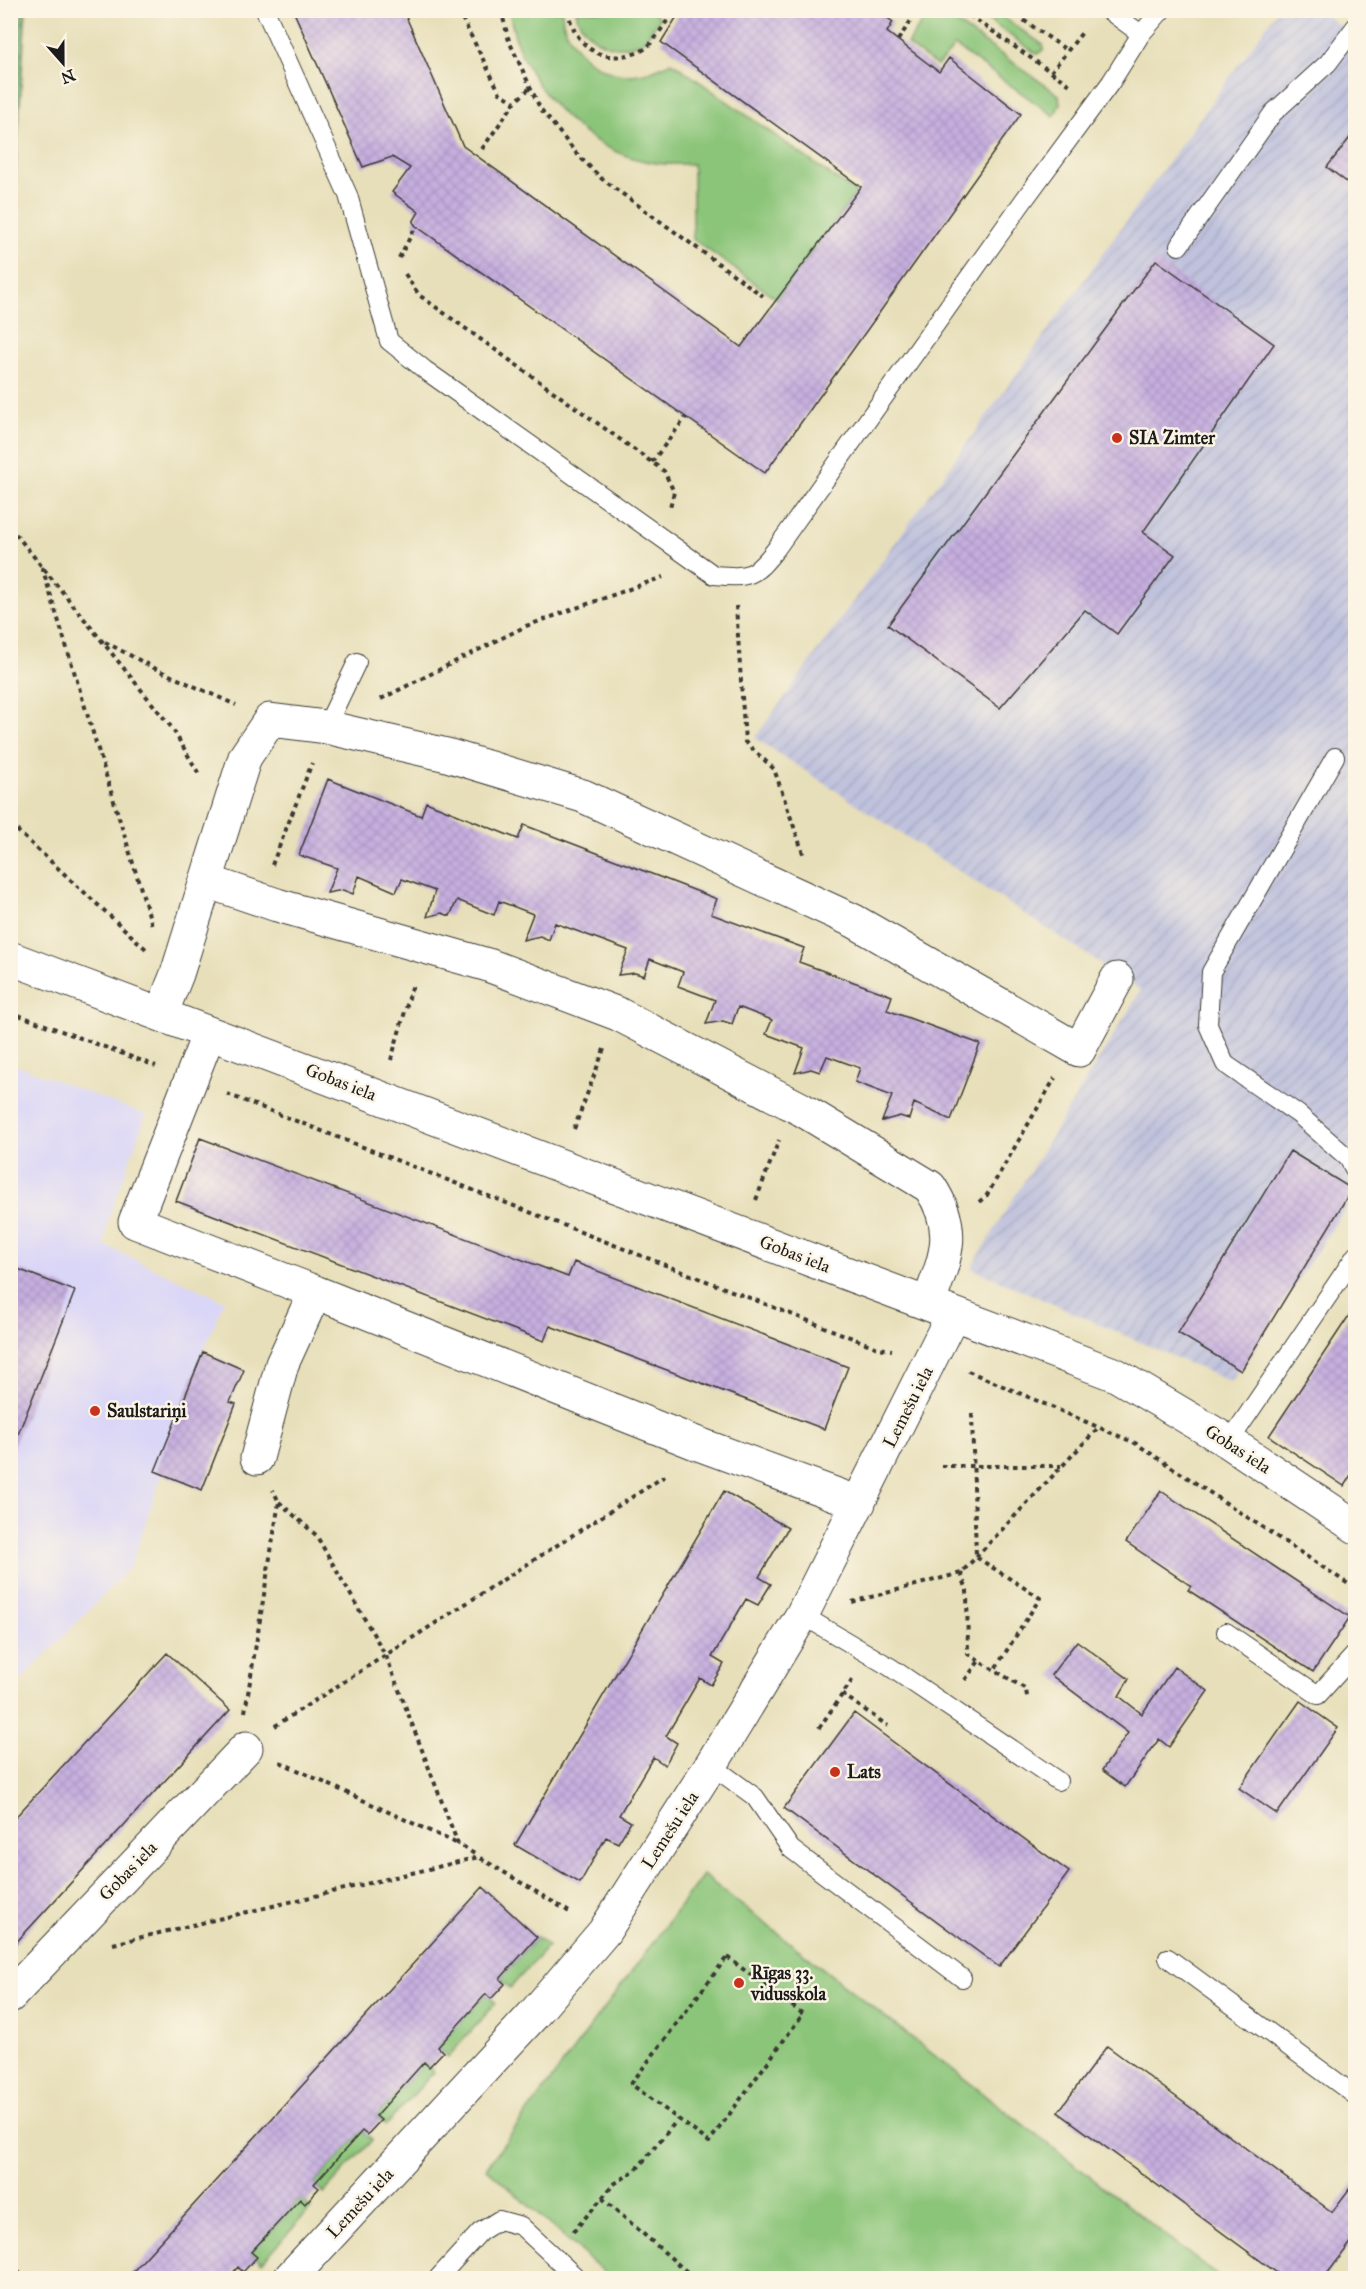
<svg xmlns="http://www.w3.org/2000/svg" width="1366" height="2289" font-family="'IM FELL Great Primer',serif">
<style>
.built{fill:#dad6f7}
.industrial{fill:url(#industrial-furrows)}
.grass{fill:#8bc579;stroke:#54704a;stroke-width:1.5}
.forest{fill:url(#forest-firs);stroke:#466342;stroke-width:1.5}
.building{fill:url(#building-cross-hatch)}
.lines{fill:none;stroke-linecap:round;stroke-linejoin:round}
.service-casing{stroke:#3a3934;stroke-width:20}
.minor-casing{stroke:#3a3934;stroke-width:35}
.path{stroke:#3a3934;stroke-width:4;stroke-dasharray:4.5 4.5;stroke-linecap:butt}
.service{stroke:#fff;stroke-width:18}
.minor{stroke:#fff;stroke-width:33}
.poi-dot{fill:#c8321e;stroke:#fcf5e5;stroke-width:2}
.labels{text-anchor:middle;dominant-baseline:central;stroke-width:5;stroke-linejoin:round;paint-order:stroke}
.poi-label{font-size:18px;font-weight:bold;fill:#1c1c1c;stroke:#fcf5e5;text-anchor:start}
.street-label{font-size:18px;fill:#1c1c1c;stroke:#fcf5e5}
</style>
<defs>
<pattern id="industrial-furrows" width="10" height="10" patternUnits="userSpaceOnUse" patternTransform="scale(1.5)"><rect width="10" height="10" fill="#c0c2dd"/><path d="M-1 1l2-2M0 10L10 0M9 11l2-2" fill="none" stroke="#a4a6bd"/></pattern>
<pattern id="forest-firs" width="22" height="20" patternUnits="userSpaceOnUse" patternTransform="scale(1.5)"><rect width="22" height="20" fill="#70aa69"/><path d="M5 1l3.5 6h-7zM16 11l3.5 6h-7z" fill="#5b8a56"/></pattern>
<pattern id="building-cross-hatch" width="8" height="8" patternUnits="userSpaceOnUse" patternTransform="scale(1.5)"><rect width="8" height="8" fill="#c6afdf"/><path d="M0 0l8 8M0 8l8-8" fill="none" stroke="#aa96bf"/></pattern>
</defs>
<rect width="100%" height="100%" fill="#fcf5e5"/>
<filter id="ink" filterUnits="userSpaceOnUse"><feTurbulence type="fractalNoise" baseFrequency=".0167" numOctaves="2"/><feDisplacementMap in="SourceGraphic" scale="12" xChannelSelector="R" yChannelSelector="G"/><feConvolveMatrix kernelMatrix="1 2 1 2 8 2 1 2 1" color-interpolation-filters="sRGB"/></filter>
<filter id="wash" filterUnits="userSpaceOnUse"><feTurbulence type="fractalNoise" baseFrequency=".008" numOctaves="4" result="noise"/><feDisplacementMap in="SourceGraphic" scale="24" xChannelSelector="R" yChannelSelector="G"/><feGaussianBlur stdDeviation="1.35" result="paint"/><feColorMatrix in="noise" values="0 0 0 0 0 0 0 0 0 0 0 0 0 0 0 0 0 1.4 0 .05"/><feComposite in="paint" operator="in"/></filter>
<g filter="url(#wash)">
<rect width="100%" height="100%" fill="#e7dfb9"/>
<path class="built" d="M11,1063l135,52 -38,105 -4,25 120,56 -69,170 7,3 -31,92 -120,125z"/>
<path class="industrial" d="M1277,11h43l35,26v1157l-124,188 -260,-114 170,-278 -386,-252z"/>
<path class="grass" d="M509,11h53c0,33 36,66 70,64 15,-1 27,-7 40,-13l184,131 -79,106 -84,-60v-75c-12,0 -25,1 -37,-1 -62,-8 -112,-58 -136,-112 -6,-13 -8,-28 -11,-40z
M576,11h76l8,7 -17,24c-7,2 -15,5 -23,5 -19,1 -42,-18 -44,-36z
M930,11h10l119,84 1,9 -6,12 -99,-70 -18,20 -30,-22z
M975,11h19l49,34v5l-6,4z
M703,1875l517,403h-609l-125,-110z
M537,1937l11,9 -38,42 -10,-9z
M486,1994l10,9 -48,54 -10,-10z
M424,2062l10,10 -48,53 -10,-9z
M362,2131l10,9 -48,53 -10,-9z
M300,2199l11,9 -49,54 -11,-10z"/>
<path class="forest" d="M11,10l15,1 -15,232 -1,-232z"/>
<g id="blocks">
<path class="building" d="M293,10h110l60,136 278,201 120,-160 -200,-145 20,-32h195l17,12 -6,10 52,40 10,-14 72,56 -256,359 -349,-247 -3,-4 6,-10 -27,-20 18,-24 -18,-11 -29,10z
M1356,130v59l-29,-22z
M1156,260l118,84 -131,188 32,23 -58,79 -32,-24 -85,98 -112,-83z
M328,779l93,37 5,-14 92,37 6,-14 193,74 -6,15 93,34 -5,14 93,34 -5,14 93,34 -29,76 -37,-17 -5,16 -9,-3 -18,5 10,-25 -37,-14 5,-14 -33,-12 -7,16 -9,-3 -16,4 9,-25 -38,-14 6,-14 -34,-13 -6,17 -9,-3 -17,3 9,-24 -37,-14 5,-14 -33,-13 -6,17 -9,-3 -17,2 10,-25 -73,-27 -6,17 -9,-4 -17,4 10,-26 -34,-13 -5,14 -37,-15 -7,16 -8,-3 -15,4 8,-26 -33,-12 -6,13 -37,-16 -6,18 -10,-4 -16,3 10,-25 -38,-13z
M200,1138l368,139 6,-15 274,105 -24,62 -274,-103 -6,15 -368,-140z
M1290,1151l62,38 -111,182 -63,-38z
M10,1266l65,25 -64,161h-1z
M1356,1305v162l-12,19 -75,-50z
M203,1352l41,18 -14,32 6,2 -34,86 -47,-19z
M724,1491l64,37 -29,49 12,7 -13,21 -12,-6 -34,58 12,7 -13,21 -11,-7 -34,58 11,7 -12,22 -12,-8 -34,58 12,7 -13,21 -12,-6 -26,46 -65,-38z
M1161,1491l189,126 -37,55 -125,-82 3,-4 -65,-44z
M1077,1641l52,38 -10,17 23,18 32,-47 34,24 -39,56 -10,-8 -34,48 -23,-17 26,-37 -77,-58z
M167,1653l63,57 -220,239v-126z
M1300,1701l38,27 -61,86 -38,-26z
M854,1713l215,159 -70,95 -215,-159z
M483,1887l54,50 -37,42 5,5 -14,15 -5,-5 -48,53 5,5 -14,15 -5,-5 -48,54 5,4 -14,15 -5,-4 -48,53 5,4 -14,16 -5,-5 -49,53 6,5 -14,15 -5,-5 -10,11h-101z
M1107,2046l225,166 24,-32v56l-32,42h-40l-226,-166z"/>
</g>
</g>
<g filter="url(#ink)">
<use href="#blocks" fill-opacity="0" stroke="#3a3934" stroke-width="1.5"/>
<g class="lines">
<g class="service-casing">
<path id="service" d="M265,10l83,185 41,146 36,29 289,205c36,3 40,2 62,-26l248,-349 87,-118 30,-48 21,-24
M1108,10l33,24
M1179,246l94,-133 55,-50 28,-37
M326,727l31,-65
M1335,757l-124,215 -3,53 17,39 73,50 50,44 8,14
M1229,1442l127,-187
M802,1615l88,52 168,114
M1226,1632l92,63 38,-42
M711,1765l44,32 36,52 171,129
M1168,1958l188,138
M438,2278l42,-46 19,-12 22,6 56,52"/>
</g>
<g class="minor-casing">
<path id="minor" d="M206,881l39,-124 25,-37 56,7 121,28 136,41 271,125 225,129 38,-71
M10,958l1106,417 113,67 127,85
M161,1014l16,-40 29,-93 71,24 211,60 130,49 183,95 129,78c29,44 15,72 -2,117
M209,1033l-74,189 180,70
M257,1458l25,-94 33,-72 378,150 166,61
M10,1996l236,-248
M290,2278l244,-264 70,-82 107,-167 91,-150 151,-301"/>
</g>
<path class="path" d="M458,10l42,83 15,9
M501,10l8,31 31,67 36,45 26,26 161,117
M568,10c4,28 25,50 53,46 9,-1 20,-3 26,-9 8,-7 14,-18 20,-26l-2,-11
M962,10l89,62 33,-42
M1009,10l59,41
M898,40l20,-30
M1051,72l19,13
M482,149l33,-47 15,-14
M399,258l17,-32
M405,274l14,21 245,176 10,21 -4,15
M652,462l34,-45
M10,527l162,201 27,46
M42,567l110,358
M736,606l9,136 29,27 30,87
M105,642l53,28 78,35
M381,699l145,-73 137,-49
M10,824l136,125
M272,865l40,-102
M10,1012l146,54
M391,1060l22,-76
M227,1094l651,254 14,2
M574,1129l30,-80
M756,1200l23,-60
M979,1202l8,-7 68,-117
M968,1371l167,72 221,146
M972,1414l4,143 64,41 -45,71
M941,1466h120
M279,1502l37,33 70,121 72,188 20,12
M961,1573l6,17 1,64 11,7
M852,1602l109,-29 138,-146
M965,1680l14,-19 47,28 1,8
M842,1694l46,32
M245,1712l34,-210 -6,-12
M275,1726l393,-252
M819,1728l34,-49
M280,1762l178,82
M113,1944l366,-87 92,56
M727,1957l76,57 -94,128 -78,-58z
M602,2198l92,80
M573,2232l41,-48 22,-14 42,-51
M10,2256l12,22"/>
<use href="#service" class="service"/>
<use href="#minor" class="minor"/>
</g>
</g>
<g class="poi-dot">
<circle cx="1117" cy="438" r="6"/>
<circle cx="95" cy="1411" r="6"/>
<circle cx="835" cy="1772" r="6"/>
<circle cx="739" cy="1983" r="6"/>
</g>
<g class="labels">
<g class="poi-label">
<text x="1129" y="438">SIA Zimter</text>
<text x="107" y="1411">Saulstariņi</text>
<text x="847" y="1772">Lats</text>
<text x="751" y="1973">Rīgas 33.<tspan x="751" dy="21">vidusskola</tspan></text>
</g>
<g class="street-label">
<text transform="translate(341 1082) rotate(21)">Gobas iela</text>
<text transform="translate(795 1254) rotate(21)">Gobas iela</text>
<text transform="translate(908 1407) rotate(-63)">Lemešu iela</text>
<text transform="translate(1238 1449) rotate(33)">Gobas iela</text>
<text transform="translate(670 1830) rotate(-57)">Lemešu iela</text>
<text transform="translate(128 1871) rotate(-46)">Gobas iela</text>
<text transform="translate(360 2203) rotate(-47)">Lemešu iela</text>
</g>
</g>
<rect width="1366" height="2289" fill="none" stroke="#fcf5e5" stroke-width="36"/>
<g transform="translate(63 63) rotate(159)" stroke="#fcf5e5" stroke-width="4.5" paint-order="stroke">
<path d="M0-4.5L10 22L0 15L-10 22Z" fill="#1c1c1c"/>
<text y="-9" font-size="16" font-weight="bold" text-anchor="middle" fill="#1c1c1c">N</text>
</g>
</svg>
